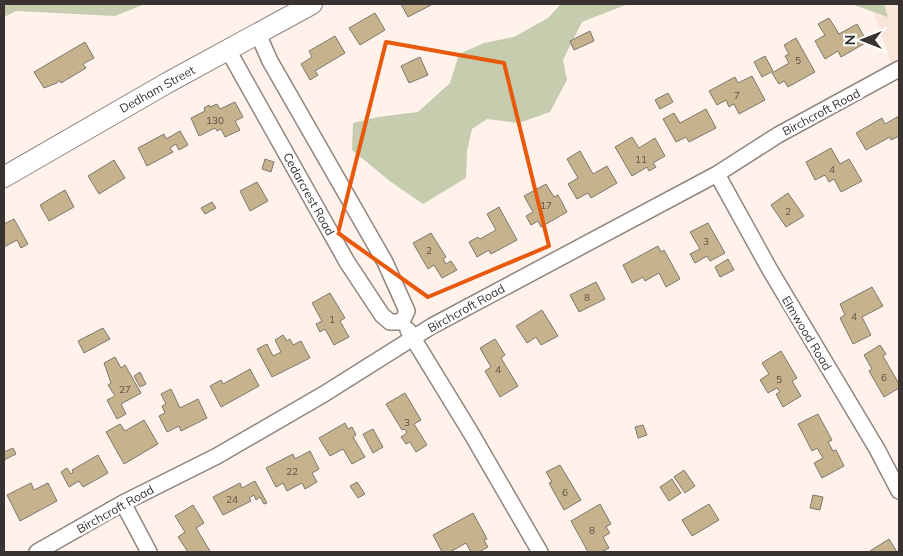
<svg xmlns="http://www.w3.org/2000/svg" width="903" height="556" font-family="Mulish,sans-serif">
<style>
.built{fill:#fae5db}
.green{fill:#c6cdaf}
.building{fill:#c6b38d;stroke:#7d786e}
.lines{fill:none;stroke-linecap:round;stroke-linejoin:round}
.street-casing{stroke:#91857f;stroke-width:18}
.secondary-casing{stroke:#91857f;stroke-width:22}
.street{stroke:#fff;stroke-width:15}
.secondary{stroke:#fff;stroke-width:20}
.marked{fill:none;stroke:#e8590c;stroke-width:4;stroke-linejoin:round}
.labels{text-anchor:middle;dominant-baseline:central;stroke-width:5;stroke-linejoin:round;paint-order:stroke}
.number-label{font-size:10px;fill:#5c5347}
.street-label{font-size:12px;fill:#383330;stroke:#fff}
</style>
<rect width="100%" height="100%" fill="#fff2eb"/>
<path class="built" d="M871,4h28v82z"/>
<path class="green" d="M4,4h141l-30,12 -99,-5 -12,6z
M561,4h67l-46,18 -19,38 4,20 -17,32 -31,11 -32,-4 -15,10 -5,22 -1,27 -43,26 -32,-22 -39,-32 1,-27 25,-6 40,-5 32,-29 9,-29 25,-11 30,-6 34,-19z
M851,4h33l4,13z"/>
<path class="building" d="M401,4h32l-25,13z
M375,13l10,17 -25,15 -11,-17z
M829,18l10,16 18,-10 10,18 -26,15 -3,-6 -13,8 -10,-18 10,-6 -7,-11z
M590,31l4,10 -20,9 -4,-9z
M335,36l10,17 -30,18 3,4 -8,5 -9,-16 11,-7 -3,-6z
M796,38l19,34 -27,15 -4,-6 -5,3 -7,-11 17,-10 -4,-7 4,-2 -5,-9z
M85,42l9,16 -11,6 3,4 -25,15 -2,-3 -2,3 -13,5 -10,-16z
M765,56l8,15 -11,6 -8,-15z
M420,57l8,18 -19,8 -8,-17z
M752,76l13,24 -26,14 -5,-10 -5,3 -3,-7 -9,5 -8,-14 26,-14 3,6z
M668,93l5,9 -13,7 -5,-9z
M235,102l8,15 -8,4 5,9 -15,7 -4,-8 -4,2 -2,-3 -16,8 -8,-18 14,-7 -1,-3 5,-3 1,2 7,-3 3,5z
M706,109l10,19 -27,14 -3,-5 -10,5 -13,-23 11,-6 6,10z
M899,116v20l-8,4 -1,-3 -24,13 -10,-17 26,-15 3,6z
M180,131l8,14 -9,5 -3,-6 -6,4 3,4 -26,14 -9,-18 26,-14 2,5z
M632,137l7,11 16,-10 10,18 -12,7 3,4 -7,4 -2,-4 -15,9 -17,-29z
M831,148l9,16 9,-5 13,22 -21,11 -7,-13 -5,3 -4,-7 -10,5 -9,-18z
M580,151l13,23 14,-8 10,17 -26,15 -3,-5 -11,6 -9,-15 10,-6 -11,-19z
M265,159l9,3 -3,10 -9,-3z
M114,160l11,18 -26,16 -11,-18z
M257,182l11,19 -18,10 -10,-20z
M546,184l8,13 4,-2 9,17 -26,15 -3,-6 -7,4 -5,-9 7,-4 -9,-16z
M65,190l9,17 -25,14 -9,-16z
M788,193l16,23 -18,11 -15,-22z
M212,202l4,6 -11,6 -4,-6z
M499,207l18,33 -26,14 -2,-4 -12,7 -8,-15 9,-5 2,2 16,-9 -9,-16z
M14,219l14,25 -7,4 -4,-8 -13,7v-23z
M708,223l17,30 -15,8 -3,-5 -12,7 -5,-9 10,-5 -10,-17z
M431,233l15,24 -3,2 3,5 5,-3 6,9 -15,8 -8,-13 -6,4 -15,-26z
M658,246l3,6 3,-2 16,29 -14,8 -7,-14 -14,8 -2,-4 -11,6 -9,-18z
M728,259l6,11 -14,7 -5,-10z
M596,282l9,17 -26,13 -9,-17z
M872,287l11,19 -21,11 9,18 -18,9 -13,-26 5,-3 -5,-11z
M330,293l15,25 -5,3 9,16 -15,8 -9,-16 -5,3 -4,-8 6,-3 -10,-18z
M542,310l16,26 -17,9 -5,-8 -9,6 -11,-17z
M103,328l7,11 -26,14 -6,-12z
M283,335l4,6 3,-2 3,6 8,-4 9,17 -38,19 -15,-28 10,-5 6,12 8,-4 -6,-12z
M495,339l10,16 -4,3 17,28 -18,11 -15,-26 6,-4 -11,-19z
M880,345l6,9 -3,2 16,28v4l-15,9 -15,-26 3,-2 -8,-14z
M781,351l16,27 -5,3 9,15 -18,11 -7,-13 4,-2 -3,-4 -9,5 -8,-13 9,-6 -7,-11z
M115,357l6,11 4,-3 16,28 -20,11 5,10 -9,5 -10,-19 8,-4 -7,-11 3,-2 -7,-20z
M250,369l9,17 -38,21 -11,-21 11,-6 2,4z
M140,372l6,12 -6,3 -6,-11z
M171,389l9,19 18,-9 9,19 -26,13 -2,-5 -12,6 -8,-16 6,-3 -3,-7 4,-2 -5,-10z
M405,393l16,27 -7,4 13,21 -11,7 -6,-10 -4,2 -5,-7 6,-4 -2,-4 -3,1 -16,-26z
M818,414l14,26 -4,2 5,9 3,-1 8,16 -22,12 -8,-15 9,-5 -6,-10 -5,3 -14,-27z
M144,420l14,24 -34,20 -18,-32 14,-8 5,7z
M345,423l3,6 4,-2 4,8 -3,2 12,20 -13,7 -9,-15 -13,7 -11,-18z
M643,425l4,10 -9,3 -3,-11z
M373,429l10,18 -10,6 -10,-19z
M13,448l3,6 -12,6v-8z
M310,451l9,18 -7,4 5,9 -12,7 -3,-6 -15,8 -4,-8 -7,4 -10,-19 27,-14 2,5z
M98,455l10,18 -25,14 -4,-6 -10,6 -8,-15 6,-4 4,6 2,-2 -1,-2z
M560,465l21,35 -17,10 -15,-27 3,-1 -6,-10z
M684,470l11,16 -10,7 -11,-16z
M672,479l9,14 -12,8 -9,-14z
M255,481l12,22 -3,1 -4,-7 -4,3 -2,-5 -5,3 2,3 -28,14 -10,-18 27,-14 2,5z
M357,482l8,12 -7,4 -8,-12z
M31,483l3,7 14,-7 9,18 -37,20 -13,-26z
M813,495l10,2 -3,13 -10,-2z
M600,504l11,20 -5,3 4,6 -7,4 6,11 -7,4h-14l-17,-31z
M709,504l10,16 -27,16 -10,-16z
M193,505l11,18 -8,5 14,23 -2,1h-20l-10,-15 7,-5 -10,-16z
M473,513l14,26 -3,1 4,7 -9,5h-8l-5,-9 -16,9h-8l-9,-17z
M889,539l8,13h-26l-1,-1z"/>
<g class="lines">
<g class="street-casing">
<path id="street" d="M228,50l119,212 35,53 8,7h12l5,-11 -22,-49 -115,-201 -12,-27
M717,174l53,96 107,179 22,42
M408,330l63,103 69,119
M123,503l26,49
M37,552l86,-49 94,-47 107,-62 108,-68 285,-152 61,-39 121,-66"/>
</g>
<g class="secondary-casing">
<path id="secondary" d="M4,177l163,-94 145,-79"/>
</g>
<use href="#street" class="street"/>
<use href="#secondary" class="secondary"/>
</g>
<path class="marked" d="M386,42l118,21 45,183 -121,51 -90,-64z"/>
<g class="labels">
<g class="number-label">
<text x="798" y="60">5</text>
<text x="737" y="95">7</text>
<text x="215" y="120">130</text>
<text x="641" y="159">11</text>
<text x="832" y="169">4</text>
<text x="546" y="205">17</text>
<text x="788" y="211">2</text>
<text x="706" y="241">3</text>
<text x="429" y="250">2</text>
<text x="587" y="297">8</text>
<text x="854" y="316">4</text>
<text x="332" y="319">1</text>
<text x="498" y="369">4</text>
<text x="884" y="377">6</text>
<text x="779" y="379">5</text>
<text x="125" y="389">27</text>
<text x="407" y="422">3</text>
<text x="292" y="471">22</text>
<text x="565" y="492">6</text>
<text x="232" y="499">24</text>
<text x="592" y="530">8</text>
</g>
<g class="street-label">
<text transform="translate(157 89) rotate(-29)">Dedham Street</text>
<text transform="translate(821 112) rotate(-28)">Birchcroft Road</text>
<text transform="translate(309 194) rotate(61)">Cedarcrest Road</text>
<text transform="translate(466 308) rotate(-29)">Birchcroft Road</text>
<text transform="translate(807 333) rotate(59)">Elmwood Road</text>
<text transform="translate(115 509) rotate(-29)">Birchcroft Road</text>
</g>
</g>
<rect width="903" height="556" fill="none" stroke="#383330" stroke-width="10"/>
<g transform="translate(863 40) rotate(270)" stroke="#ffffff" stroke-width="4" paint-order="stroke">
<path d="M0-4L9 19L0 12L-9 19Z" fill="#383330"/>
<text y="-8" font-size="14" font-weight="bold" text-anchor="middle" fill="#383330">N</text>
</g>
</svg>
